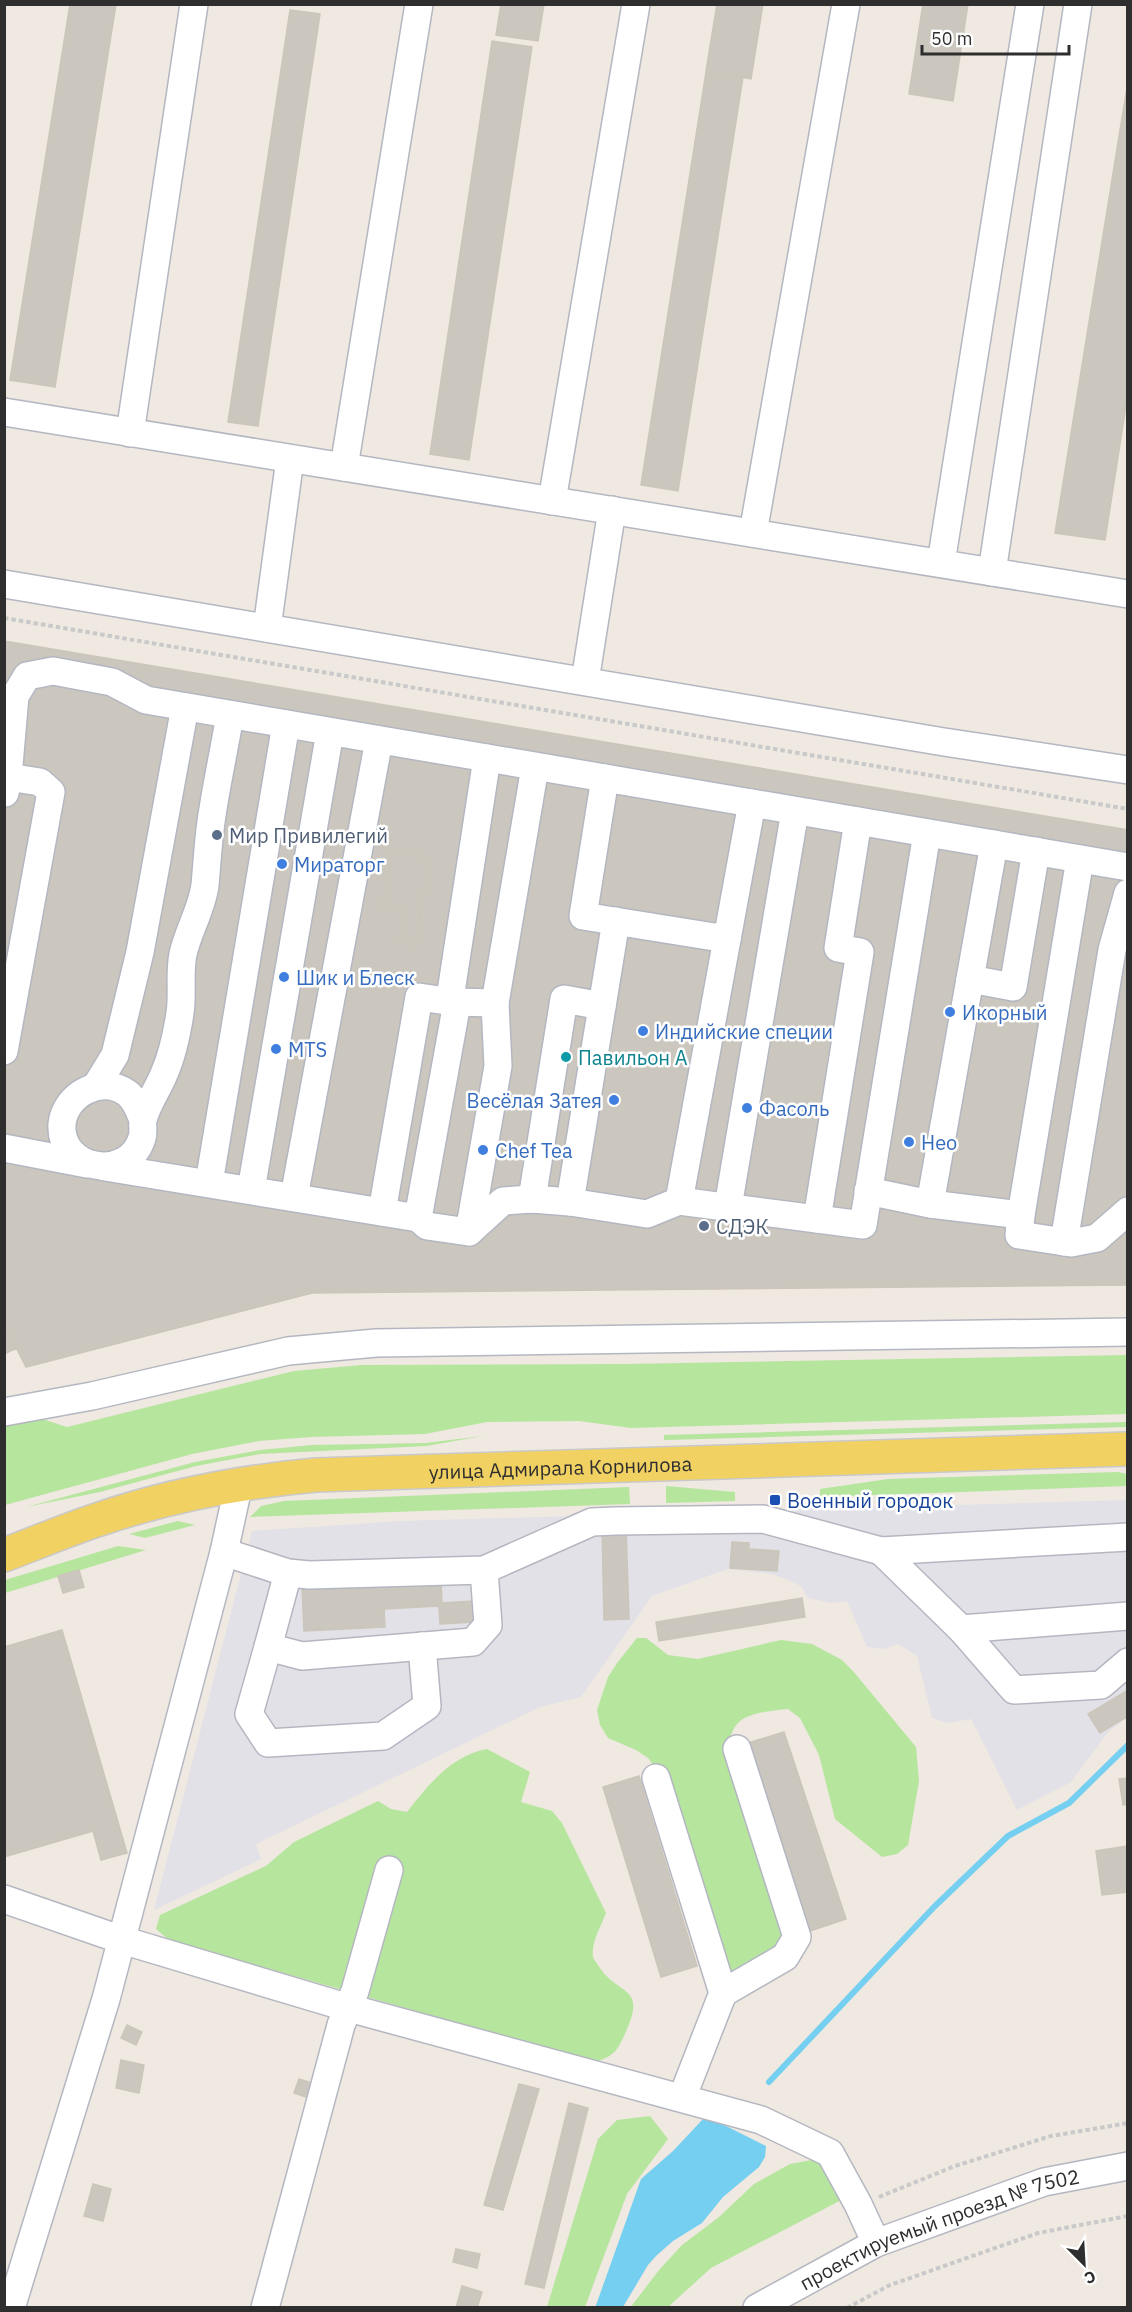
<svg xmlns="http://www.w3.org/2000/svg" width="1132" height="2312" font-family="'IBM Plex Sans',sans-serif">
<style>
.industrial{fill:#e3e1e8}
.green{fill:#b6e59e}
.water{fill:#75cff0}
.lines{fill:none;stroke-linecap:round;stroke-linejoin:round}
.stream{stroke:#75cff0;stroke-width:6}
.building{fill:#cbc7bf;stroke:#cbc5ba;stroke-width:1.5}
.minor-casing{stroke:#b4b7c1;stroke-width:30}
.major-casing{stroke:#c9c9c9;stroke-width:36}
.path{stroke:#c9c9c9;stroke-width:4;stroke-dasharray:4.5 3;stroke-linecap:butt}
.minor{stroke:#fff;stroke-width:27}
.major{stroke:#f2d163;stroke-width:33}
.service-dot{fill:#5c6f8a;stroke:#fff;stroke-width:2}
.shop-dot{fill:#3f7fe0;stroke:#fff;stroke-width:2}
.culture-dot{fill:#0f9aa8;stroke:#fff;stroke-width:2}
.transit-dot{fill:#1a4fb4;stroke:#fff;stroke-width:2}
.labels{text-anchor:middle;dominant-baseline:central;stroke-width:5;stroke-linejoin:round;paint-order:stroke}
.service-label{font-size:20px;fill:#4e5e75;stroke:#fff;text-anchor:start}
.shop-label{font-size:20px;fill:#366cbe;stroke:#fff;text-anchor:start}
.culture-label{font-size:20px;fill:#0d838f;stroke:#fff;text-anchor:start}
.street-label{font-size:20px;fill:#2e2e2e;stroke:#fff}
.transit-label{font-size:20px;fill:#164399;stroke:#fff;text-anchor:start}
</style>
<rect width="100%" height="100%" fill="#efe9e1"/>
<path class="industrial" d="M1127,1500v218l-18,13 -38,51 -54,28 -46,-91 -24,4 -15,-5 -15,-62 -19,-12 -14,5 -17,-2 -20,-46 -16,2 -23,-5 -7,-12 -28,-12 -45,-5 -76,27 -71,101 -41,10 -284,137 5,15 -107,51 98,-379 149,-10z"/>
<path class="green" d="M1127,1355v59l-496,14 -52,-7 -92,1 -62,12 -114,3 -52,4 -67,13 -187,51v-80l34,-7 28,9 227,-56 68,-6 263,-1z
M1127,1422v5l-463,13v-5z
M483,1436l-57,10 -166,8 -64,12 -96,26 -74,15 169,-45 65,-12 52,-5 114,-2z
M1118,1472l9,2v12l-307,11v-8l68,-10z
M666,1486l69,6v9l-69,2z
M629,1487l1,17 -380,13 11,-11 23,-5z
M178,1521l17,4 -50,13 -16,-4z
M118,1546l28,4 -141,43v-13z
M637,1638h9l22,17 30,4 83,-19 31,4 30,16 11,11 63,76 3,34 -11,64 -11,9 -15,3 -47,-38 -16,-64 -19,-37 -12,-9c-13,1 -41,4 -50,14 -5,5 -8,15 -11,22l61,194 -61,38 -60,-194 -19,-25 -12,-8 -28,-12 -8,-13 -3,-15 11,-33 9,-14z
M487,1749l43,23 -9,30 31,9 10,12 44,90c-5,13 -15,30 -13,44 1,2 4,7 5,8 20,33 51,18 26,71 -8,17 -12,21 -30,26l-425,-122 -13,-11 4,-14 106,-49 28,-24 84,-41 13,8 16,3c21,-27 45,-57 80,-63z
M650,2116l18,23 -41,55 -42,113h-38l51,-168 19,-19z
M817,2159l30,38 -136,71 -43,39 -38,1 29,-38 23,-25 37,-28 35,-33 36,-20z"/>
<path class="water" d="M703,2119l11,1 52,26 -1,11 -6,10 -36,30 -21,26 -29,18 -17,15 -8,9 -25,42 -28,1 46,-129 32,-28z"/>
<g class="lines">
<path class="stream" d="M769,2082l165,-175 74,-71 61,-33 59,-58"/>
</g>
<path class="building" d="M70,4h46l-61,383 -45,-7z
M501,4h43l-6,37 -42,-6z
M717,4h46l-12,75 -45,-8z
M923,4h45l-15,97 -44,-7z
M290,10l30,4 -62,412 -30,-4z
M492,41l40,6 -63,413 -39,-6z
M706,72l37,5 -65,414 -37,-6z
M1128,82v43l-7,-1z
M1121,124l7,1v268l-23,147 -50,-7z
M4,641l1124,189v455l-816,8 -286,74 -22,-44z
M392,851l38,7 -15,87 -16,-3 5,-31 -21,-4z
M4,1323l13,25 -13,6z
M626,1525l3,94 -25,1 -2,-94z
M732,1542l17,1v6l30,2 -2,20 -47,-3z
M79,1570l5,17 -21,6 -5,-17z
M441,1580l1,23 31,-2 1,21 -34,2 -1,-18 -55,3 1,18 -81,4 -2,-43z
M802,1598l3,19 -146,24 -3,-19z
M62,1630l65,223 -26,7 -8,-29 -89,26v-210z
M1128,1690v26l-28,17 -12,-19z
M784,1732l62,187 -39,13 -62,-188z
M639,1776l58,190 -36,11 -58,-190z
M1128,1778v26l-5,1 -4,-26z
M1128,1846v46l-26,3 -6,-44z
M127,2025l15,7 -6,13 -15,-7z
M121,2060l23,5 -5,28 -23,-5z
M299,2079l19,6 -6,14 -18,-6z
M519,2084l20,5 -36,121 -19,-5z
M569,2103l19,5 -44,180 -19,-4z
M93,2184l18,5 -8,32 -19,-5z
M456,2249l24,5 -3,14 -24,-6z
M462,2286l20,6 -5,16h-21z"/>
<g class="lines">
<g class="minor-casing">
<g id="minor">
<path d="M4,412l1124,182"/>
<path d="M130,433l64,-429"/>
<path d="M344,467l75,-463"/>
<path d="M552,501l84,-497"/>
<path d="M753,533l93,-529"/>
<path d="M941,563l89,-559"/>
<path d="M992,572l86,-568"/>
<path d="M4,584l940,158 184,28"/>
<path d="M267,628l23,-169"/>
<path d="M585,681l27,-171"/>
<path d="M8,777l7,-81 12,-20 26,-5 59,11 34,18 982,167"/>
<path d="M605,778l-22,138 144,23"/>
<path d="M994,844l-64,360 91,11 59,-356"/>
<path d="M970,979l43,8 23,-136"/>
<path d="M4,1051l47,-259 -11,-10 -32,-5 -3,16"/>
<path d="M96,1086l19,-31 25,-103 45,-245"/>
<path d="M143,1120c-4,-10 -7,-20 -16,-27 -25,-18 -62,1 -65,31 -3,46 66,59 80,14 2,-6 0,-13 1,-18 4,-16 15,-31 21,-46 8,-18 13,-41 16,-61 3,-19 -1,-40 3,-59 5,-23 19,-45 22,-69 2,-21 3,-42 6,-63 5,-36 13,-71 19,-107"/>
<path d="M4,1148l83,16"/>
<path d="M105,1167l313,51 9,8 42,6 29,-166 -3,-63"/>
<path d="M209,1183l77,-459"/>
<path d="M251,1190l79,-458"/>
<path d="M868,1191l62,13"/>
<path d="M294,1197l85,-457"/>
<path d="M532,1199l32,-200 38,7"/>
<path d="M679,1201l73,-398"/>
<path d="M570,1202l46,-281"/>
<path d="M728,1207l67,-396"/>
<path d="M382,1212l37,-215 34,5 42,1 40,-236"/>
<path d="M1021,1215l-2,20 52,8 26,-5 31,-27"/>
<path d="M418,1218l37,-204 -4,-22 36,-234"/>
<path d="M817,1219l43,-267 -22,-4 20,-127"/>
<path d="M469,1232l34,-31 29,-2 38,3 77,12 32,-13 184,24 64,-392"/>
<path d="M1064,1242l48,-292 16,-57"/>
<path d="M4,1412l88,-16 196,-45 88,-8 752,-11"/>
<path d="M881,1551l80,78 167,-13"/>
<path d="M224,1552l64,21 21,2 175,-5 108,-48 23,-1 148,-2 118,32 247,-14"/>
<path d="M288,1573l-20,74 34,9 171,-14 15,-17 -4,-55"/>
<path d="M961,1629l53,61 87,-5 27,-23"/>
<path d="M268,1647l-19,67 19,29 115,-7 44,-30 -5,-60"/>
<path d="M656,1778l67,215 -41,105"/>
<path d="M4,1899l118,41 227,68 412,112 69,33 28,51 18,39"/>
<path d="M723,1993l62,-36 12,-20 -60,-188"/>
<path d="M11,2308l95,-309 118,-447 15,-69"/>
<path d="M265,2308l76,-283 14,-34 34,-121"/>
<path id="s1" d="M757,2308l119,-65 168,-61 84,-16"/>
</g>
</g>
<g class="major-casing">
<g id="major">
<path id="s2" d="M4,1555c29,-11 58,-23 87,-33 74,-26 147,-40 225,-47l812,-26"/>
</g>
</g>
<path class="path" d="M4,618l1124,191
M879,2197l76,-31 96,-30 77,-13
M847,2308l43,-23 148,-52 90,-17"/>
<use href="#minor" class="minor"/>
<use href="#major" class="major"/>
</g>
<g class="service-dot">
<circle cx="217" cy="835" r="6"/>
<circle cx="704" cy="1226" r="6"/>
</g>
<g class="shop-dot">
<circle cx="282" cy="864" r="6"/>
<circle cx="284" cy="977" r="6"/>
<circle cx="950" cy="1012" r="6"/>
<circle cx="643" cy="1031" r="6"/>
<circle cx="276" cy="1049" r="6"/>
<circle cx="614" cy="1100" r="6"/>
<circle cx="747" cy="1108" r="6"/>
<circle cx="909" cy="1142" r="6"/>
<circle cx="483" cy="1150" r="6"/>
</g>
<circle class="culture-dot" cx="566" cy="1057" r="6"/>
<rect class="transit-dot" x="769" y="1494" width="12" height="12" rx="3"/>
<g class="labels">
<g class="service-label">
<text x="229" y="835">Мир Привилегий</text>
<text x="716" y="1226">СДЭК</text>
</g>
<g class="shop-label">
<text x="294" y="864">Мираторг</text>
<text x="296" y="977">Шик и Блеск</text>
<text x="962" y="1012">Икорный</text>
<text x="655" y="1031">Индийские специи</text>
<text x="288" y="1049">MTS</text>
<text x="602" y="1100" text-anchor="end">Весёлая Затея</text>
<text x="759" y="1108">Фасоль</text>
<text x="921" y="1142">Нео</text>
<text x="495" y="1150">Chef Tea</text>
</g>
<g class="culture-label">
<text x="578" y="1057">Павильон А</text>
</g>
<g class="street-label">
<text stroke="none"><textPath href="#s2" startOffset="568">улица Адмирала Корнилова</textPath></text>
<text stroke="none"><textPath href="#s1" startOffset="200">проектируемый проезд № 7502</textPath></text>
</g>
<g class="transit-label">
<text x="787" y="1500">Военный городок</text>
</g>
</g>
<rect width="1132" height="2312" fill="none" stroke="#2e2e2e" stroke-width="12"/>
<g transform="translate(1084 2264) rotate(156)" stroke="#ffffff" stroke-width="4.5" paint-order="stroke">
<path d="M0-4.5L10 22L0 15L-10 22Z" fill="#2e2e2e"/>
<text y="-9" font-size="16" font-weight="bold" text-anchor="middle" fill="#2e2e2e">С</text>
</g>
<path d="M922 45v9h147v-9" fill="none" stroke="#2e2e2e" stroke-width="3"/>
<text x="931" y="45" font-size="18" fill="#2e2e2e" stroke="#ffffff" stroke-width="4.5" paint-order="stroke">50 m</text>
</svg>
